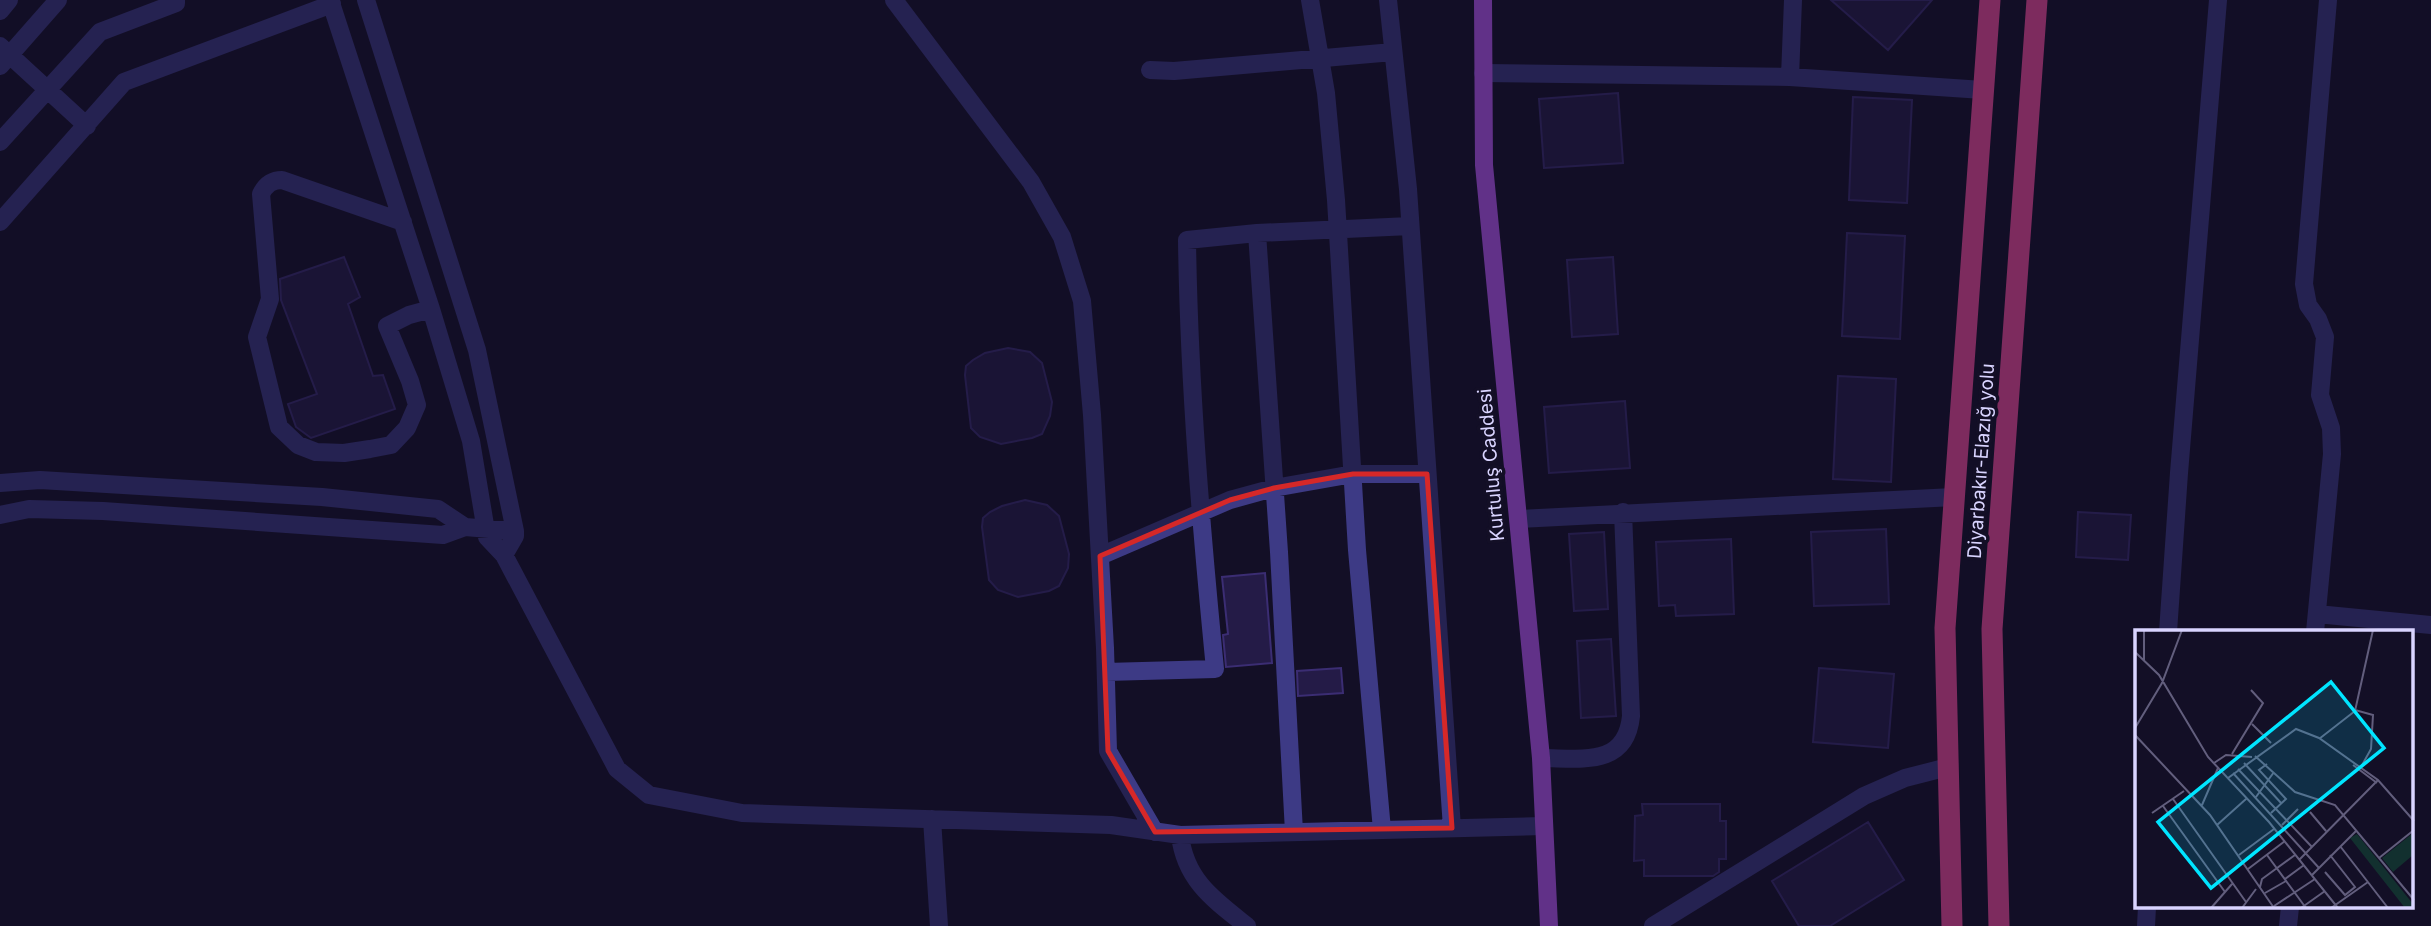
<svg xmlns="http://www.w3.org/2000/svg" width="2431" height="926" font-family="Inter,sans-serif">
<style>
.building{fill:#241b47;stroke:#3b2d73;stroke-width:2}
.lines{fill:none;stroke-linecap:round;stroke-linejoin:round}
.minor{stroke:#3d3a85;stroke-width:18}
.major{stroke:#c25bff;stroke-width:18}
.highway{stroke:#ff4fa3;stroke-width:21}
.marked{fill:none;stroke:#d62828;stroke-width:5;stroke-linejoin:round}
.labels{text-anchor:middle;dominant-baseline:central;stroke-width:7;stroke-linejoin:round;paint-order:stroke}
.street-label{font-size:19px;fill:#d9d4ff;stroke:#130f26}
.inset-road{fill:none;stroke:#625e7d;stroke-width:2}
.view{fill:#00e5ff;fill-opacity:0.15;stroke:#00e5ff;stroke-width:3.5}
.inset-edge{fill:none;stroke:#d9d4ff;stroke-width:3.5}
</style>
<rect width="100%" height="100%" fill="#130f26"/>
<path class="building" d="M1831,0h101l-44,50z
M1618,93l5,70 -79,5 -5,-69z
M1853,97l59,3 -5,103 -58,-3z
M1847,233l58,3 -5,103 -58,-3z
M344,257l16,40 -12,7 25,72 10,-1 12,34 -84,29 -15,-11 -8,-23 29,-10 -36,-94 -1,-21z
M1613,257l5,77 -46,3 -5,-77z
M1008,348l22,4 12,11 10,39 -2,14 -8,18 -10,4 -31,6 -21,-7 -9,-9 -6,-53 1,-9 7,-6 12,-7z
M1838,376l58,3 -5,103 -58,-3z
M1625,401l5,67 -81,5 -5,-66z
M1025,500l22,5 12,11 10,38 -1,14 -9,18 -10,5 -31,6 -20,-7 -9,-10 -7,-53 1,-9 7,-6 12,-6z
M2078,512l53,3 -3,45 -52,-3z
M1886,529l3,75 -75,2 -3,-74z
M1604,532l4,77 -34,2 -5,-77z
M1731,539l3,75 -58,2 -1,-11 -16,1 -3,-64z
M1265,573l7,90 -46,4 -3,-32 5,-1 -6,-57z
M1611,639l5,77 -35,2 -4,-77z
M1341,668l2,25 -45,3 -1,-25z
M1819,668l75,6 -6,74 -75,-6z
M1642,804h78v17h6v38h-7v13l-6,4h-69v-16l-10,1 1,-45 8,-1z
M1868,822l36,58 -74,46h-31l-27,-45z"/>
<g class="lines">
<path class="minor" d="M330,0l101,309 40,132 16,96 17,18 113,214 32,26 93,18 369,12 69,10 363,-9
M366,0l111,350 38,181v5l-11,19
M894,0l137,182 31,55 20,64 10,114 13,233 3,103 47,81
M1310,0l16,93 10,107 21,350 25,280
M1388,0l20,189 44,639
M0,11l9,-11
M0,46l87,80
M0,66l58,-66
M1150,70l24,1 219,-19
M1483,73l307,4 193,13
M1790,77l3,-77
M0,142l100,-110 76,-29v-3
M0,222l124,-140 208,-78
M403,222l-121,-42c-10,0 -16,4 -21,14l9,105 -13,38 22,90 19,18 18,7 28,1 26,-4 21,-4 16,-17 10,-23 -7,-24 -23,-55 22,-11 22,-6
M1257,233l22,319 15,280
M0,483l40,-3 282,17 116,12 27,18
M0,515l29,-6 74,2 340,24 22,-8 50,4
M1518,519l436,-22
M1100,556l130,-56 44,-12 79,-14h74
M2317,614l114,11
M2168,632l11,-159 39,-473
M2315,632l17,-178 -1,-26 -11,-33 5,-58 -7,-18 -10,-14 -4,-21 24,-284
M1106,672l109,-3c-14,-143 -26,-285 -28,-429l70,-7 153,-7
M1541,758c39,0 85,10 90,-42l-8,-204
M932,819l7,107
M1180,835c5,45 34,65 67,91
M1653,926l211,-130 41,-18 43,-11
M2146,926l1,-19
M2288,926l2,-19"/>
<path class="major" d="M1483,0l1,165 57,593 8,168"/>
<path class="highway" d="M1952,926l-7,-298 45,-628
M1999,926l-7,-297 45,-629"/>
</g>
<path d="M0 0H2431V926H0ZM1353,474h74l25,354 -297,4 -47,-81 -8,-195 130,-56 44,-12z" fill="#130f26" fill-opacity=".55" fill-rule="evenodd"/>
<path class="marked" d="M1353,474h74l25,354 -297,4 -47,-81 -8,-195 130,-56 44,-12z"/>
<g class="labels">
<g class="street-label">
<text transform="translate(1981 461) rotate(-86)">Diyarbakır-Elazığ yolu</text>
<text transform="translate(1491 465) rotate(-95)">Kurtuluş Caddesi</text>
</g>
</g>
<g transform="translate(2135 630)">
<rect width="278" height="278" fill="#130f26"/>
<path d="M222,204l56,70v4h-8l-55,-70z" fill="#12302f"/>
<path d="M278,203v22l-20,17 -11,-14z" fill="#12302f"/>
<path class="inset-road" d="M9,0v30M0,22l24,23 49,82 61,65 69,86M220,80l18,5 -2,34 -10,18M117,94l19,19M0,98l27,-45 20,-53M0,105l75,80 64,93M184,109l36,-28 18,-81M97,124l31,-51 -12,-13M120,126l40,36 40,13 79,95M79,133l12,-8 26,2M109,133l38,41M132,134l-8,6 27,29 -15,14M218,135l24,18M103,139l74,78M98,143l86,95M93,148l68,-49 23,9 59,42 36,41M121,167l18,-25M38,169l73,103M67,175l16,-37M28,176l62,86M175,182l16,19M17,183l32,-22M82,195l29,-26M147,195l16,-16M205,216l48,62M104,225l35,-26M132,225l39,53M244,228l35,-28M165,229l78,-79M113,239l37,-28M190,242l20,23 10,-8 -25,-32M177,245l44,-44M150,249l19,-14M125,257l2,-8 33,-24M130,263l21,-12M139,276l41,-27M76,278l21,-24M107,278l14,-19M166,278l24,-17M196,278l37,-26"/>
<path class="view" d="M196,52l53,66 -173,140 -53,-66z"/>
<rect width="278" height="278" class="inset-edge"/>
</g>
</svg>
